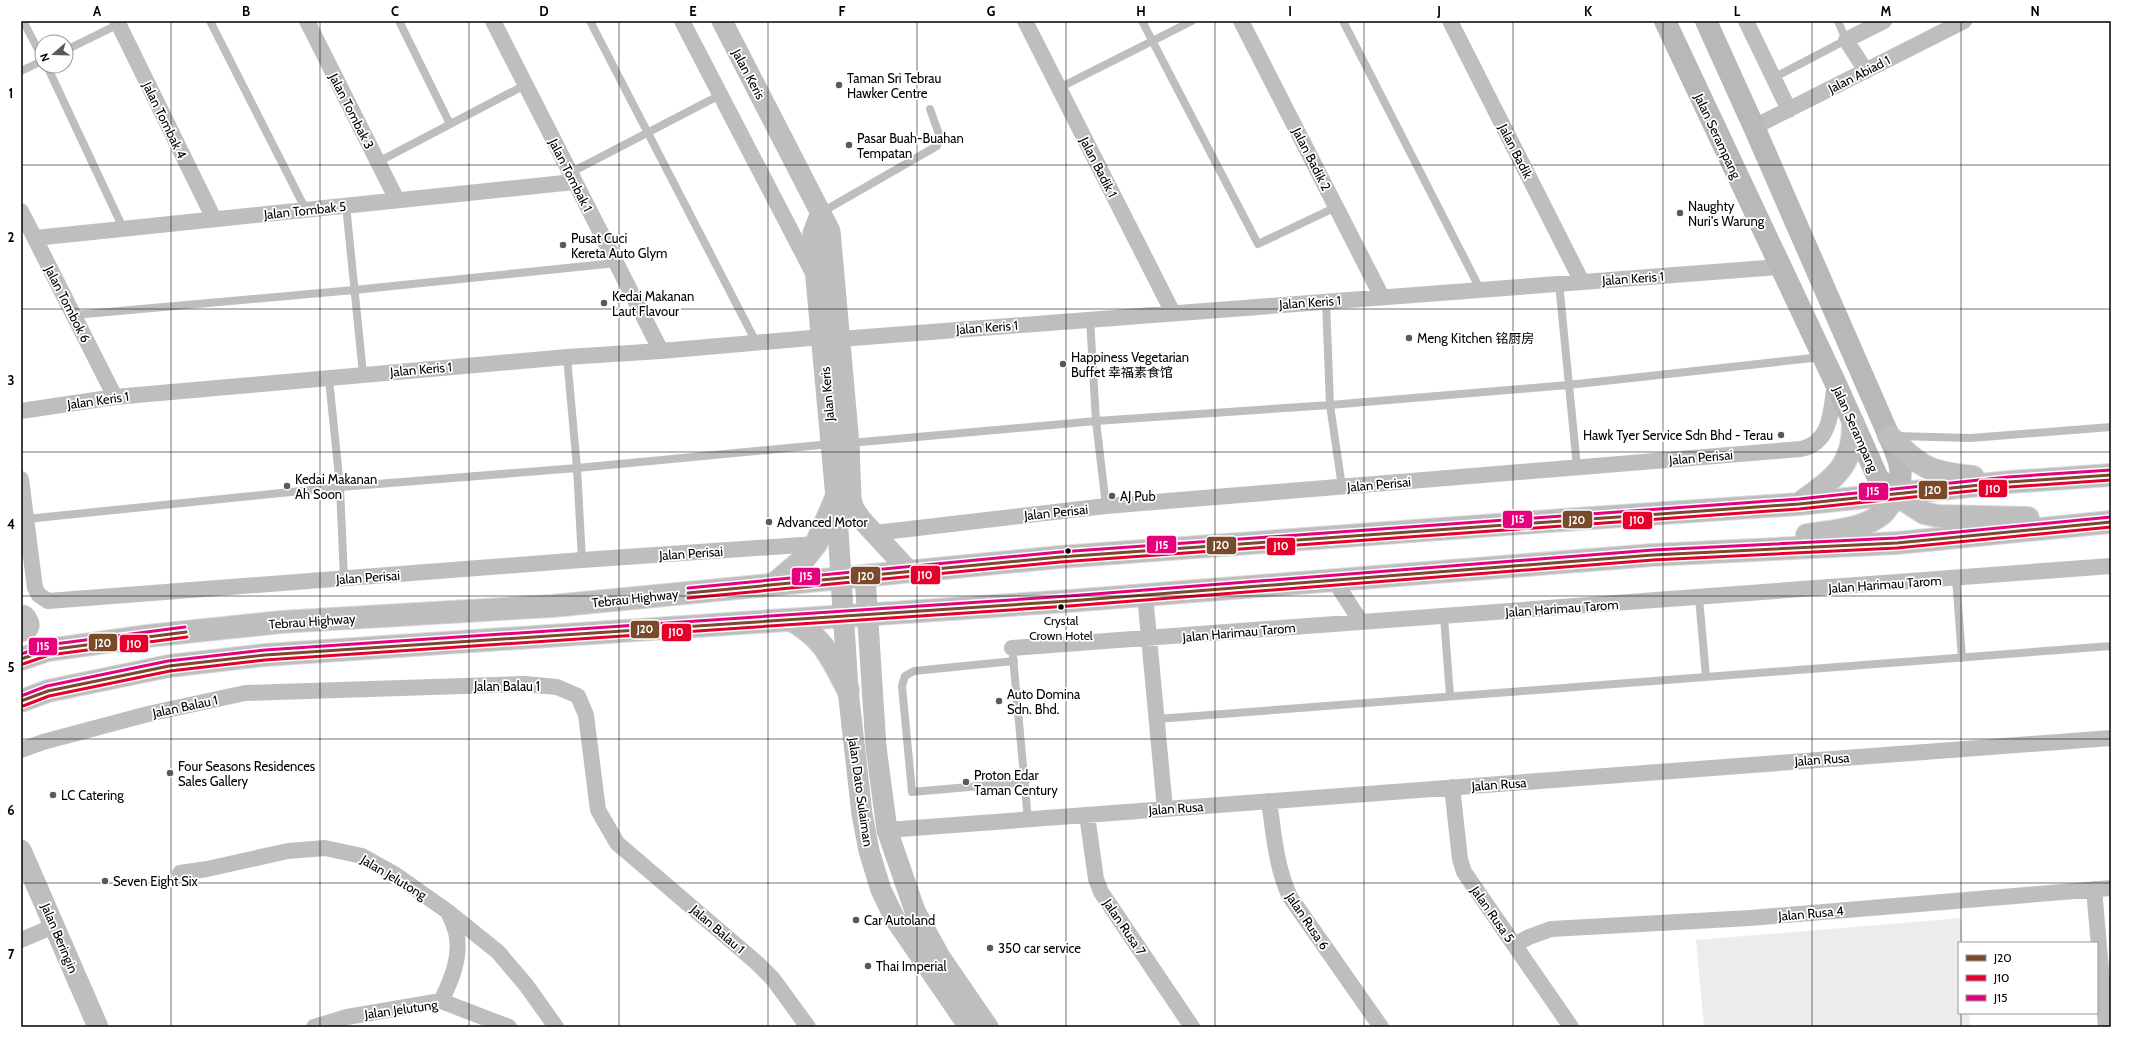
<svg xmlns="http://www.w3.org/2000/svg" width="2132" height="1048" font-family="Cabin,'Noto Sans SC',sans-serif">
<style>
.green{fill:#ececec}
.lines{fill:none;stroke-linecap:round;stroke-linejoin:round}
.river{stroke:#bfbfbf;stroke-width:33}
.trunk-casing{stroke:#dbdbdb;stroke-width:24}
.service{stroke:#bebebe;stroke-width:8}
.minor{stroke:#bebebe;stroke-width:16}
.tertiary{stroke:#bebebe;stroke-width:21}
.secondary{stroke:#b8b8b8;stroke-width:22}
.trunk{stroke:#bebebe;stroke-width:22}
.bus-1-casing{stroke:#fff;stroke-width:6}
.bus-2-casing{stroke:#fff;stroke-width:6}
.bus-3-casing{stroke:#fff;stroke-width:6}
.bus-1{stroke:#7a4b2a;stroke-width:3}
.bus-2{stroke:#e4002b;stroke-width:3}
.bus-3{stroke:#e5007d;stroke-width:3}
.grid{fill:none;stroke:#000;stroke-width:1;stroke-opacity:0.55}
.poi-dot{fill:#595959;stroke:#fff;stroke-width:1.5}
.bus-dot{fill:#000;stroke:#fff;stroke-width:1.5}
.labels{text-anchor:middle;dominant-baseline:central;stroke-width:3.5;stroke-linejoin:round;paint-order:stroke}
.bus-label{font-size:12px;fill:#000;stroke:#fff}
.street-label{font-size:13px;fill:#000;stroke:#fff}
.poi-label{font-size:13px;fill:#000;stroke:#fff;text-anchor:start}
.line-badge{stroke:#fff;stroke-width:1.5}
.badge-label{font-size:11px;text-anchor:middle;font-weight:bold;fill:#fff}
.neatline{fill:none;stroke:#000;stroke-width:1.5}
.grid-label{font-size:13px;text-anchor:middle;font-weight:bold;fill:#000}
</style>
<rect width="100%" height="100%" fill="#fff"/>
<path class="green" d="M1961,918l2,25h-4v70h10l1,14h-266l-8,-87z"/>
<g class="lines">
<path class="river" d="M21,621l2,4"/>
<g class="trunk-casing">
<path id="trunk" d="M1889,436c33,32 38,36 84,41
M1896,495l28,18 14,3 90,2
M1799,504c33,-25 55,-36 54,-81
M1807,535c24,-4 57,-5 76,-22 5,-5 9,-13 13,-18
M773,585l32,-27 11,-14 20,-46
M791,620c33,18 40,38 57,70
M21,659l27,-9 100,-14 133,-14 271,-16 508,-49 517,-38 222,-15 210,-22 102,-7
M21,701l27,-10 121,-25 96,-11 804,-54 584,-46 244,-12 214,-21"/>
</g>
<path class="service" d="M23,21l19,36
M210,21l96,189
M399,21l51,103
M590,21l166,321
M1142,21l116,223 78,-37
M1343,21l137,268
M66,50l55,-27
M47,66l76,162
M21,71l21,-10
M1773,78l73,-38 -8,-19
M1059,88l133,-67
M378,162l147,-77
M570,173l150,-78
M346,205l17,169
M822,212l115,-66 3,-9 -10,-28
M1559,283l18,184
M1326,301l4,104 12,82
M74,315l280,-25 262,-27
M1090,319l6,102 10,85
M567,357l10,111 5,92
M329,379l11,108 4,92
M1896,436l75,2 140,-11
M850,443l246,-22 234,-16 238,-20 254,-28
M26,519l314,-32 237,-19 254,-24
M1956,578l6,80
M1699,598l7,79
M1444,617l6,79
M1013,657l15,163
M1014,661l-100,10 -9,5 -3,10 10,106 113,-10
M1157,719l954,-73"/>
<path class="minor" d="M117,21l97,198
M307,21l90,179
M493,21l168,330
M682,21l132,254
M1025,21l148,292
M1241,21l141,276
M1450,21l132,261
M1746,21l43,89
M1866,71l-20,-31 38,-19
M1754,127l210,-106
M21,211l94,186
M35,238l539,-56
M840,339l939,-72
M21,411l94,-14 452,-40 94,-6 161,-14
M21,479l14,109 4,7 9,6 534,-41 234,-16
M875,533l231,-27 695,-57c31,-6 30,-40 34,-67
M1334,580l27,42
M1145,595l20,214
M1012,648l1099,-82
M21,750l22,-8 105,-28 97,-21 280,-9 32,3 21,9 8,19 12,95 19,33 140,120 16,16 35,48
M1452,787l8,72 4,13 107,155
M1269,801c5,34 7,66 21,96l91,130
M1087,815l9,64 5,13 91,135
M887,830l1224,-92
M180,873l27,-4 81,-18 37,-3 37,8 34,19 51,36 51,41 28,33 30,42
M2094,889l12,138
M21,940l33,-14
M1514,945l15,-8 22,-8 199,-11 361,-30
M441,1001c10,-20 21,-45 15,-69 -2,-7 -5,-14 -8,-20
M314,1027l33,-10 94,-16 68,26"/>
<path class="tertiary" d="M722,21l108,210 19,213 2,55 3,10 7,10 48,52
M821,212l-8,21 3,46 20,219 12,192 14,124 7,37 12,39 14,29 74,108
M865,576l11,171 11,83 28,81 25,46 48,70
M21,850l77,177"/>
<path class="secondary" d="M1665,21l170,361 43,96 18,17c10,-24 2,-36 -7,-59l-135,-309 -48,-106"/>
<use href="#trunk" class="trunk"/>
<g class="bus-1-casing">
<path id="bus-1" d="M688,593l372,-36 739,-53 210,-22 102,-7
M21,659l27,-9 138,-18
M21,701l27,-10 121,-25 96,-11 804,-54 584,-46 244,-12 214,-21"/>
</g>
<g class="bus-2-casing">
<path id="bus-2" d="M688,598l372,-36 739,-53 210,-22 102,-7
M23,664l26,-9 138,-18
M23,706l26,-10 121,-25 95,-11 804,-54 584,-46 244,-12 214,-21"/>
</g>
<g class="bus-3-casing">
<path id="bus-3" d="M688,588l372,-36 739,-53 209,-22 103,-7
M21,654l26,-9 138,-18
M21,696l26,-10 121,-25 97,-11 804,-54 584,-46 244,-12 214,-21"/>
</g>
<use href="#bus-1" class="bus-1"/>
<use href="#bus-2" class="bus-2"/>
<use href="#bus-3" class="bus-3"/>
</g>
<path class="grid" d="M171,21v1006M320,21v1006M469,21v1006M619,21v1006M768,21v1006M917,21v1006M1066,21v1006M1215,21v1006M1364,21v1006M1513,21v1006M1663,21v1006M1812,21v1006M1961,21v922M21,165h2090M21,309h2090M21,452h2090M21,596h2090M21,739h2090M21,883h2090M1961,1013v14"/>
<g class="poi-dot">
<circle cx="839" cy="85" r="4"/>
<circle cx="849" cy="145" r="4"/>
<circle cx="1680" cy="213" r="4"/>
<circle cx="563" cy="245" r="4"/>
<circle cx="604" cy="303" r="4"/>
<circle cx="1409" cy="338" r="4"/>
<circle cx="1063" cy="364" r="4"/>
<circle cx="1781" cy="435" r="4"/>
<circle cx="287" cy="486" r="4"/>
<circle cx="1112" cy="496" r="4"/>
<circle cx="769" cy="522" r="4"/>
<circle cx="999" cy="701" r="4"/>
<circle cx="170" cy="773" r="4"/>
<circle cx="966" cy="782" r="4"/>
<circle cx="53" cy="795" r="4"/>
<circle cx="105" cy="881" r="4"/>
<circle cx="856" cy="920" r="4"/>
<circle cx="990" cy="948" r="4"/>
<circle cx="868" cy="966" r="4"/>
</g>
<g class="bus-dot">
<circle cx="1068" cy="551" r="3.5"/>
<circle cx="1061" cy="607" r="3.5"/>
</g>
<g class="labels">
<g class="bus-label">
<text x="1061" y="620">Crystal<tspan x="1061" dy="15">Crown Hotel</tspan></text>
</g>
<g class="street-label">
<text transform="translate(749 74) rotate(62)">Jalan Keris</text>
<text transform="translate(1859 74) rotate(-27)">Jalan Abiad 1</text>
<text transform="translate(352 111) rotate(63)">Jalan Tombak 3</text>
<text transform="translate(165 120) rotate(64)">Jalan Tombak 4</text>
<text transform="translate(1718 136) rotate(65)">Jalan Serampang</text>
<text transform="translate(1516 151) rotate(63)">Jalan Badik</text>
<text transform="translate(1312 159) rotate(63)">Jalan Badik 2</text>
<text transform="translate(1099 167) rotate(63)">Jalan Badik 1</text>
<text transform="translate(571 175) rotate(63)">Jalan Tombak 1</text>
<text transform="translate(305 210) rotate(-6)">Jalan Tombak 5</text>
<text transform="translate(1633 278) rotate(-4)">Jalan Keris 1</text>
<text transform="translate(1310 302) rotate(-4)">Jalan Keris 1</text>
<text transform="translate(68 304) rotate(63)">Jalan Tombok 6</text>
<text transform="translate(987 327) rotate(-4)">Jalan Keris 1</text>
<text transform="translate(421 369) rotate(-5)">Jalan Keris 1</text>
<text transform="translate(827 394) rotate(-95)">Jalan Keris</text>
<text transform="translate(98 400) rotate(-8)">Jalan Keris 1</text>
<text transform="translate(1856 429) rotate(66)">Jalan Serampang</text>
<text transform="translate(1701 457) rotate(-5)">Jalan Perisai</text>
<text transform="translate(1379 484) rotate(-5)">Jalan Perisai</text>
<text transform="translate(1056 512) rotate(-6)">Jalan Perisai</text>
<text transform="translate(691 553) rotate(-4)">Jalan Perisai</text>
<text transform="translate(368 577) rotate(-4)">Jalan Perisai</text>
<text transform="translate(1885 584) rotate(-4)">Jalan Harimau Tarom</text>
<text transform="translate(635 598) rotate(-6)">Tebrau Highway</text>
<text transform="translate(1562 608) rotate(-4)">Jalan Harimau Tarom</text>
<text transform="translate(312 621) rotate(-4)">Tebrau Highway</text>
<text transform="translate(1239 632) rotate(-5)">Jalan Harimau Tarom</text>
<text x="507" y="686">Jalan Balau 1</text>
<text transform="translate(185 706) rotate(-12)">Jalan Balau 1</text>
<text transform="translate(1822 759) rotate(-4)">Jalan Rusa</text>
<text transform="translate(1499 784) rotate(-4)">Jalan Rusa</text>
<text transform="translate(861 792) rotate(82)">Jalan Dato Sulaiman</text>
<text transform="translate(1176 808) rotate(-4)">Jalan Rusa</text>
<text transform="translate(394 877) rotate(31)">Jalan Jelutong</text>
<text transform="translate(1811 913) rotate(-5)">Jalan Rusa 4</text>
<text transform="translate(1493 914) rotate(55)">Jalan Rusa 5</text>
<text transform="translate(1308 921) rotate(56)">Jalan Rusa 6</text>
<text transform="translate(1125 927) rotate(56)">Jalan Rusa 7</text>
<text transform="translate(718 929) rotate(41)">Jalan Balau 1</text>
<text transform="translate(60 938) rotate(67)">Jalan Beringin</text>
<text transform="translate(401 1009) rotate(-8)">Jalan Jelutung</text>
</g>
<g class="poi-label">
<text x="847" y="78">Taman Sri Tebrau<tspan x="847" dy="15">Hawker Centre</tspan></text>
<text x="857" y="138">Pasar Buah-Buahan<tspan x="857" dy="15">Tempatan</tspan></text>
<text x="1688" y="206">Naughty<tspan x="1688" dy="15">Nuri's Warung</tspan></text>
<text x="571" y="238">Pusat Cuci<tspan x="571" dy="15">Kereta Auto Glym</tspan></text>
<text x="612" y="296">Kedai Makanan<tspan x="612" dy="15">Laut Flavour</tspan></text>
<text x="1417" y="338">Meng Kitchen 铭厨房</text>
<text x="1071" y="357">Happiness Vegetarian<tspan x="1071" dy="15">Buffet 幸福素食馆</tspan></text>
<text x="1773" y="435" text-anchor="end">Hawk Tyer Service Sdn Bhd - Terau</text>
<text x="295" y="479">Kedai Makanan<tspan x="295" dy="15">Ah Soon</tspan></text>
<text x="1120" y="496">AJ Pub</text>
<text x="777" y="522">Advanced Motor</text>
<text x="1007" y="694">Auto Domina<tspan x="1007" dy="15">Sdn. Bhd.</tspan></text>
<text x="178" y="766">Four Seasons Residences<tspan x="178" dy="15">Sales Gallery</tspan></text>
<text x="974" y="775">Proton Edar<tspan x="974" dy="15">Taman Century</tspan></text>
<text x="61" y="795">LC Catering</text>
<text x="113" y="881">Seven Eight Six</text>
<text x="864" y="920">Car Autoland</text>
<text x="998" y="948">350 car service</text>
<text x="876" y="966">Thai Imperial</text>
</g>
</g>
<g class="line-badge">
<rect x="1978" y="479" width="30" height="19" rx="4" fill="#e4002b"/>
<rect x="1918" y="480" width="30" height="20" rx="4" fill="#7a4b2a"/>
<rect x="1858" y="482" width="31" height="19" rx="4" fill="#e5007d"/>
<rect x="1502" y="510" width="31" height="19" rx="4" fill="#e5007d"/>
<rect x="1562" y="510" width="31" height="19" rx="4" fill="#7a4b2a"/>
<rect x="1622" y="511" width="31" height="19" rx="4" fill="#e4002b"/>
<rect x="1146" y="535" width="31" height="19" rx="4" fill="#e5007d"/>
<rect x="1206" y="536" width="31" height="19" rx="4" fill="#7a4b2a"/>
<rect x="1266" y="537" width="30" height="19" rx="4" fill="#e4002b"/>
<rect x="910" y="565" width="31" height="20" rx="4" fill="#e4002b"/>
<rect x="850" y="566" width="31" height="19" rx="4" fill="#7a4b2a"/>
<rect x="791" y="567" width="30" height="19" rx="4" fill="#e5007d"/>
<rect x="630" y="620" width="30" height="19" rx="4" fill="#7a4b2a"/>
<rect x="661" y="623" width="31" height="19" rx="4" fill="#e4002b"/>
<rect x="88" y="633" width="30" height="19" rx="4" fill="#7a4b2a"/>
<rect x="119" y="634" width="30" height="19" rx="4" fill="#e4002b"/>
<rect x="28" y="637" width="30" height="19" rx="4" fill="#e5007d"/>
</g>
<g class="badge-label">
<text x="1993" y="493">J10</text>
<text x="1933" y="494">J20</text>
<text x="1873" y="495">J15</text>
<text x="1518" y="523">J15</text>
<text x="1577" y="524">J20</text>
<text x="1637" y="524">J10</text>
<text x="1162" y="549">J15</text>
<text x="1221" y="549">J20</text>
<text x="1281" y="550">J10</text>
<text x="925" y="579">J10</text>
<text x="866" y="580">J20</text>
<text x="806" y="580">J15</text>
<text x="645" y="633">J20</text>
<text x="676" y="636">J10</text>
<text x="103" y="647">J20</text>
<text x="134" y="648">J10</text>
<text x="43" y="650">J15</text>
</g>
<rect width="2132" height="1048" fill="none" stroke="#ffffff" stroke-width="44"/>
<rect x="1958" y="942" width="140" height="72" fill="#ffffff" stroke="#999999"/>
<rect x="1966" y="955" width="20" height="6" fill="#7a4b2a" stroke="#999999"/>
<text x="1994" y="962" font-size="12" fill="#000000">J20</text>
<rect x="1966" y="975" width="20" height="6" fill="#e4002b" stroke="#999999"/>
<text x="1994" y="982" font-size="12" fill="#000000">J10</text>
<rect x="1966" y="995" width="20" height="6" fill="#e5007d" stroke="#999999"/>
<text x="1994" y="1002" font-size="12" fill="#000000">J15</text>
<g transform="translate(54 54) rotate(250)"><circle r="19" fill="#ffffff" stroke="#999999"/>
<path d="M0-3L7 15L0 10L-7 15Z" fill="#595959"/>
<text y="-6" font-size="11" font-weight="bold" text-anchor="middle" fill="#000000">N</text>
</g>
<rect x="22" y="22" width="2088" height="1004" class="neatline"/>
<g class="grid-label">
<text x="97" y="16">A</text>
<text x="246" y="16">B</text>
<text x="395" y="16">C</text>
<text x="544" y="16">D</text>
<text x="693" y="16">E</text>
<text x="842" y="16">F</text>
<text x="991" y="16">G</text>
<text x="1141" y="16">H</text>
<text x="1290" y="16">I</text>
<text x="1439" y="16">J</text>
<text x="1588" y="16">K</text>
<text x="1737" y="16">L</text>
<text x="1886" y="16">M</text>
<text x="2035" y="16">N</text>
<text x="11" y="98">1</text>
<text x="11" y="242">2</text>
<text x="11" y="385">3</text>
<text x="11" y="529">4</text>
<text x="11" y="672">5</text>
<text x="11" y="815">6</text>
<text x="11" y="959">7</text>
</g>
</svg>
